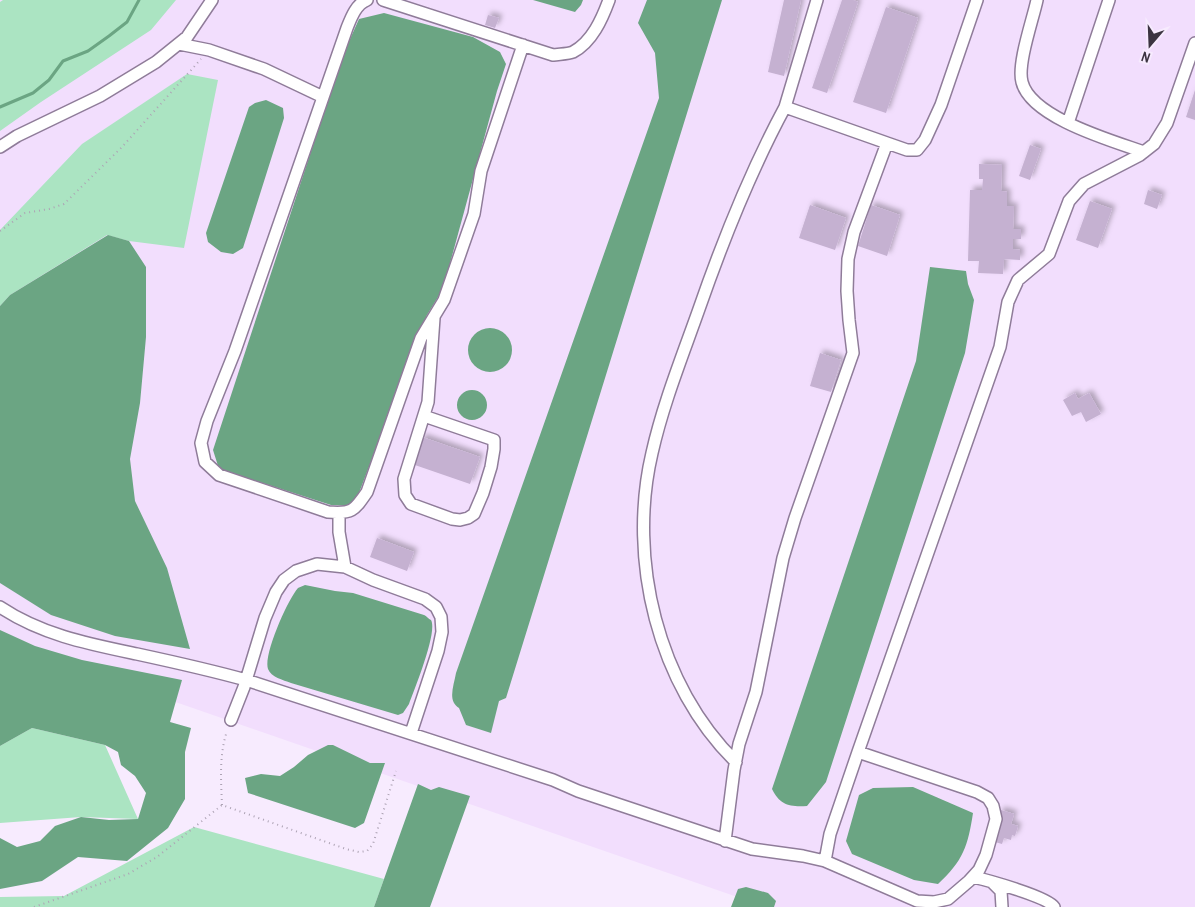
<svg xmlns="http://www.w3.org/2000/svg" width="1195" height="907" font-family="'Archivo Narrow',sans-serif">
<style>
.built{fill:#f2defd}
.green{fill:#abe4c2}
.water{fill:#6ba583}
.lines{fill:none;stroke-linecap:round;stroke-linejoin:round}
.stream{stroke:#6ba583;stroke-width:3}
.building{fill:#c5b1d1;filter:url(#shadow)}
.minor-casing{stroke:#8f7c99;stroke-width:14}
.path{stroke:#ada3b4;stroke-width:2;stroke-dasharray:1 4;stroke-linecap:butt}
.minor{stroke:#fff;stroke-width:11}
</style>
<defs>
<filter id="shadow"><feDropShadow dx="3.5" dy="-3.5" stdDeviation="2.5" flood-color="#0004"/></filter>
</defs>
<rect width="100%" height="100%" fill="#f7ebfe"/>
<path class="built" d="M0,0h1195v907h-429l-766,-266z"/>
<path class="green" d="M3,0h173l-25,30 -110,72 -41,29v-129z
M187,74l31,6 -34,168 -55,-7 -22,-6 -97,60 -10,11v-76l82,-86z
M32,728l73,17 33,74 -57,-2 -81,6v-77z
M194,827l190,52 -10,28h-374v-10l64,-1z"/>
<path class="water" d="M533,0h50l-2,5 -6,7z
M647,0h75l-216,698 -7,3 -8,32 -25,-8 -7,-17c-12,-7 -5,-23 -3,-35l203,-575 -4,-45 -17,-30z
M384,13l89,24 27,15 6,12 -9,27 -54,198 -16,26 -73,191 -23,-1 -112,-36 -6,-19 129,-393 17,-38z
M266,100l17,8 1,10 -41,130 -10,6 -12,-2 -13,-10 -2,-9 43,-126 6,-4z
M108,235l21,6 17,26v70l-6,66 -10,56 5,42 32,67 23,81 -75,-13 -64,-21 -51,-32v-277l10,-11z
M930,267l36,4 2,13 6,16 -9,53 -139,429 -19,24c-18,1 -27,-1 -35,-17l144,-428z
M468 350a22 22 0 1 1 44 0a22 22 0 1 1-44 0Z
M457 405a15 15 0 1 1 30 0a15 15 0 1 1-30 0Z
M305,585l30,6 18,2 71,22c1,0 6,5 7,5 7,12 -17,70 -22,84l-6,9 -5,2 -107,-32c-8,-3 -20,-6 -23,-14 -5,-14 20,-70 30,-81 2,-1 5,-2 7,-3z
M0,630l35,16 47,14 100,20 -12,42 21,6 -6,24v47l-17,29 -41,33 -49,-4 -36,24 -42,8v-51l17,9 23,-6 15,-15 26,-9 28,3 29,-1 8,-26 -11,-17 -14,-11 -3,-13 -13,-7 -73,-17 -32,18z
M328,745h5l37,18h15l-21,60 -9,5 -107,-35 -3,-15 16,-4 19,2 14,-9 14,-12z
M418,784l13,6 8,-3 31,9 -40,111h-56z
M913,787l60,26c-5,33 -10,48 -35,71l-24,-4 -62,-26 -6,-13 13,-46 14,-7z
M746,887l22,6 8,8 -2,6h-43l7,-18z"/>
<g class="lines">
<path class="stream" d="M0,107l33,-14 16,-13 14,-19 25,-10 21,-15 18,-14 12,-22"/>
</g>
<path class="building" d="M784,0h17l-17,76 -16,-4z
M842,0h11l5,2 -31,91 -15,-5z
M886,7l32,11 -32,95 -33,-11z
M488,15l11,3 -4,10 -10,-3z
M1195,90v30l-9,-3z
M1030,145l11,4 -11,31 -11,-4z
M979,164l23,1 -1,26 6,1v14h7l-1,23h8v10h-8v10l7,1v10l-16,-1 -1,15 -25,-1 1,-12h-11l2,-71h12l1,-11h-4z
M1148,190l14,5 -5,14 -13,-5z
M1090,201l22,8 -14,39 -22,-8z
M810,205l36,13 -11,32 -36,-12z
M871,205l29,10 -13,41 -29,-10z
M820,353l21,7 -10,32 -21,-6z
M1075,393l3,6 11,-6 12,21 -15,8 -5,-10 -9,4 -9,-16z
M422,437l58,20 -10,27 -58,-20z
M377,538l37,14 -7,19 -37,-14z
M1001,810l13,4 -3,10 7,2 -3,10 -3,-1 -1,5 -7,-2 -2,6 -7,-2 7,-21 -5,-1z"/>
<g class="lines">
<g class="minor-casing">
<path id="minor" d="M367,0c-11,4 -16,18 -20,28l-112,323 -28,70 -6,22 4,19 14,13 109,37c24,2 26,-1 39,-20l54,-154 23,-38 30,-86 7,-43 42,-126
M383,0l170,55c6,-1 15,-1 20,-3 19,-10 29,-33 36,-52
M817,0l-32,107 102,36
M1037,0c-4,19 -20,64 -15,82 9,36 91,59 122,70
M179,44l30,6 55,19 59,28
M1068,123l41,-123
M0,147l17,-11 83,-40 56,-34 31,-25 25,-37
M424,416l70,24v9l-3,18 -8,26 -9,21 -6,4 -8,2 -8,-1 -41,-15 -6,-9 -1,-16 24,-77 6,-84
M339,513v19l6,35
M0,607c42,28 89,37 137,47 37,8 73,16 109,26l307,100 25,11 174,58 51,7 22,5 92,40 17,1 14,-3 21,-18 10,-11 7,-15 10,-36 -3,-13 -5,-8 -11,-6 -119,-40
M231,720l13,-33 21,-69 11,-26 8,-12 12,-9 21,-7 28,3 28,13 52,19 11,8 5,10 1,15 -4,19 -27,82
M736,762c-78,-76 -109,-203 -84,-309 11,-49 30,-96 47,-144 24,-69 51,-137 86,-202
M725,841l9,-71 5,-26 17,-52 27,-134 12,-40 58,-165 -4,-33 -2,-29 1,-32 6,-27 33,-89 20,7h10l8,-10 16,-35 36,-105
M825,861l5,-27 28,-82 142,-405 8,-45 10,-22 31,-26 20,-53 15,-17 56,-29 14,-11 13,-21 28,-80
M973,877c14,3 75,20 81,30
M993,883l8,8 1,16"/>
</g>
<path class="path" d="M0,231l25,-18 24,-4 15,-5 58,-57 79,-88
M222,805c-1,-25 -3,-50 5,-74
M34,907l94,-33 29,-17 65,-52 124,44 13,3 8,-1 6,-7 23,-73"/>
<use href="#minor" class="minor"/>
</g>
<g transform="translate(1150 45) rotate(199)" stroke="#f7ebfe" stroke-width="4" paint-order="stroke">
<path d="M0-4L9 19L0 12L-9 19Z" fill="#3c3441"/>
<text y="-8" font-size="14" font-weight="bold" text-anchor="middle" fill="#3c3441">N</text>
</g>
</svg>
